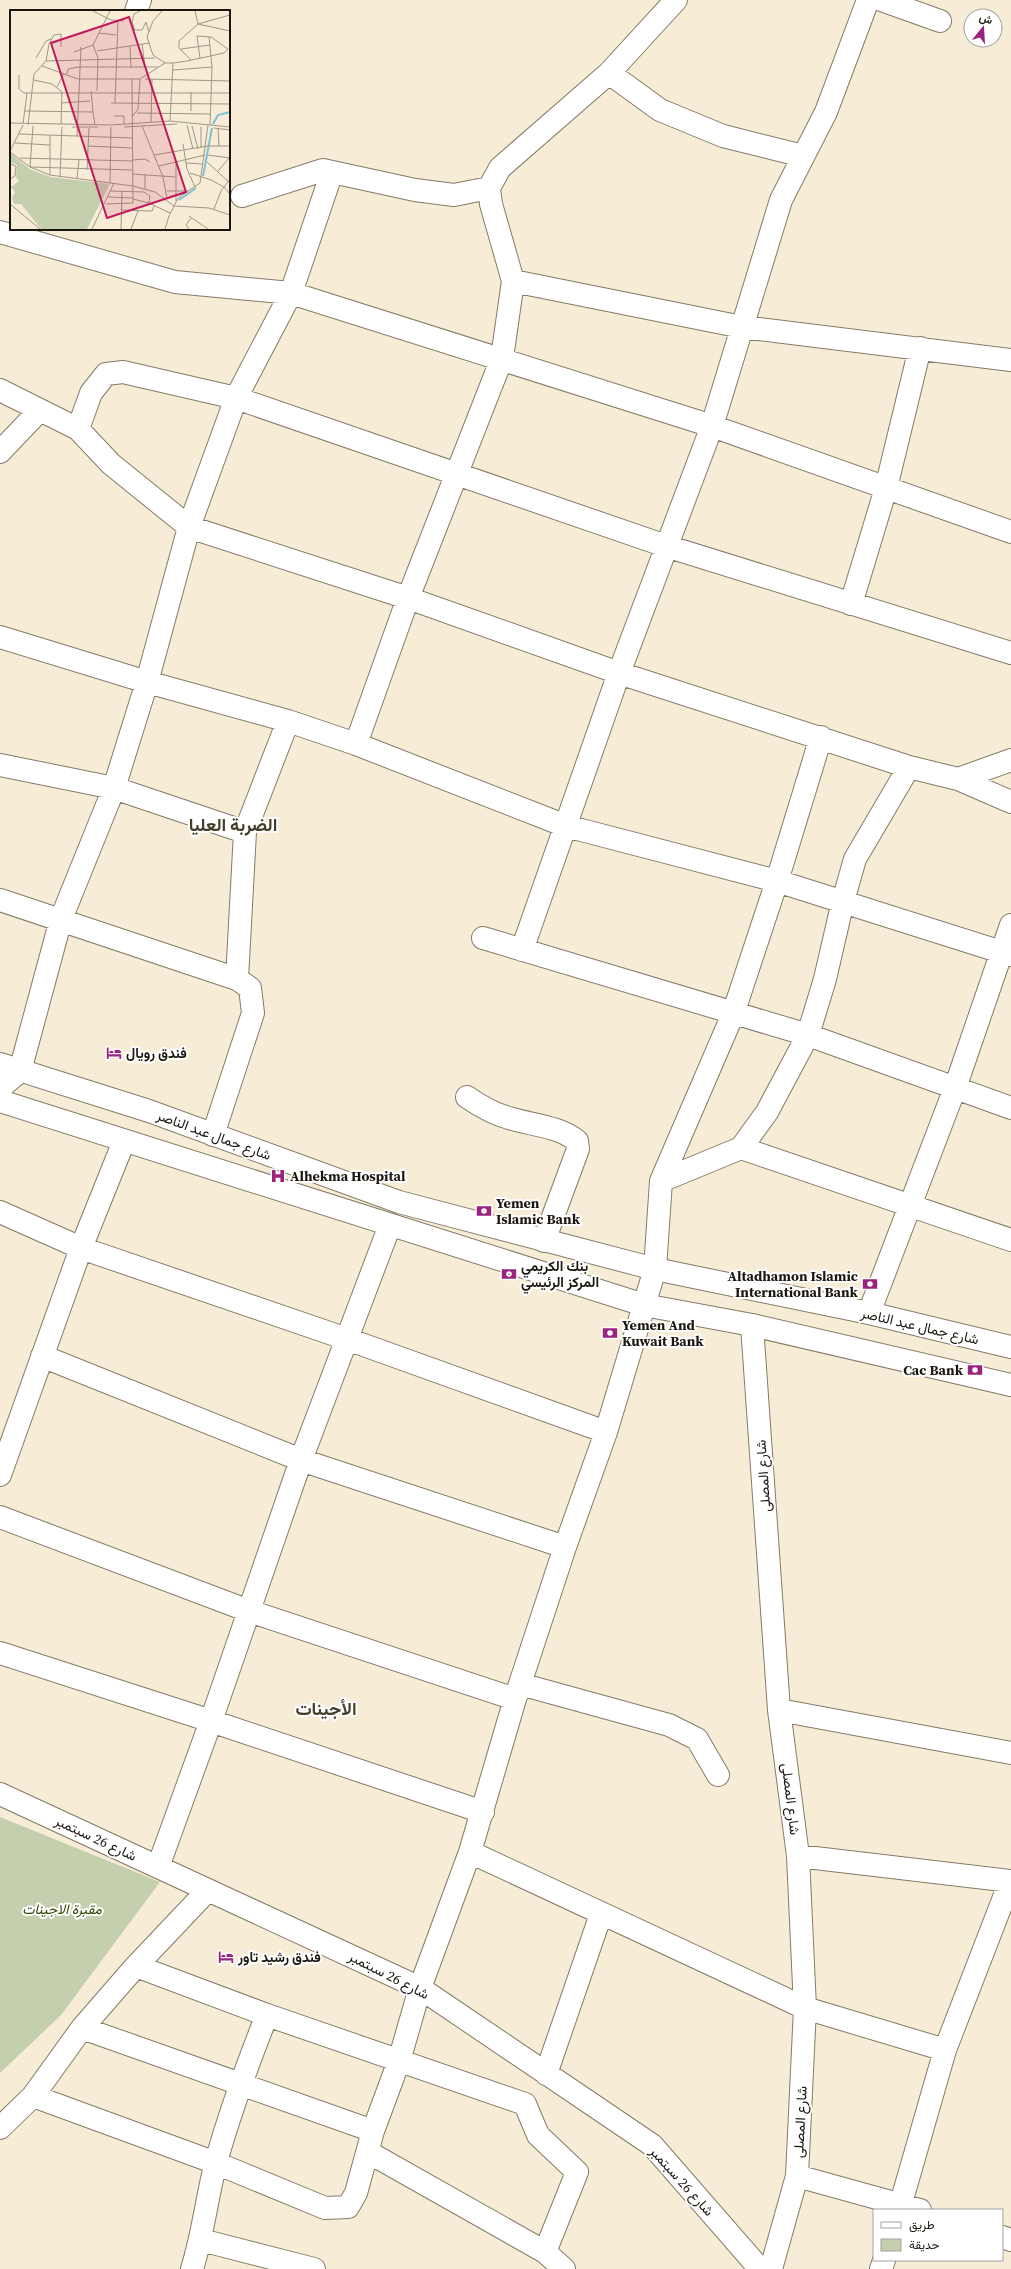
<svg xmlns="http://www.w3.org/2000/svg" width="1011" height="2269" font-family="'Source Serif 4',Vazirmatn,serif">
<style>
.green{fill:#c4cfae}
.lines{fill:none;stroke-linecap:round;stroke-linejoin:round}
.minor-casing{stroke:#857b67;stroke-width:24}
.major-casing{stroke:#857b67;stroke-width:24}
.minor{stroke:#fff;stroke-width:22}
.major{stroke:#fff;stroke-width:22}
.labels{text-anchor:middle;dominant-baseline:central;stroke-width:4;stroke-linejoin:round;paint-order:stroke}
.poi-label{font-size:14px;font-weight:bold;fill:#1b1710;stroke:#fff;text-anchor:start}
.street-label{font-size:14px;fill:#1b1710;stroke:#fff}
.park-label{font-size:14px;font-style:italic;fill:#354303;stroke:#fff}
.district-label{font-size:18px;font-weight:bold;fill:#453c2a;stroke:#fff}
.inset-river{fill:none;stroke:#7cc1d7;stroke-width:2}
.inset-road{fill:none;stroke:#9f9787;stroke-width:1}
.view{fill:#c2185b;fill-opacity:0.15;stroke:#c2185b;stroke-width:2}
.inset-edge{fill:none;stroke:#1b1710;stroke-width:2}
</style>
<rect width="100%" height="100%" fill="#f7ecd6"/>
<path class="green" d="M0,1817l160,65 -99,133 -61,58z"/>
<g class="lines">
<g class="minor-casing">
<path id="minor" d="M881,0l59,21
M136,11l4,-11
M609,73l51,37 63,26 80,20
M242,196l81,-26 92,20 39,5 35,-7
M0,232l175,50 116,11 421,133 299,106
M513,281l229,46 269,33
M0,390l78,39 33,35 78,63 219,71 211,75 290,94 49,12 53,-19
M78,429l13,-36 15,-19 17,-2 113,26 430,148 345,107
M0,452l40,-42
M851,604l35,-116 34,-140
M0,637l147,45 141,39 68,23 210,82 211,55 234,74
M356,744l52,-146 94,-240 11,-77 -22,-77 -2,-16 11,-20 109,-95 67,-73
M0,765l114,23 131,44
M958,779l53,23
M0,900l237,79 13,9 3,25 -40,122
M483,938l325,97 203,73
M522,950l97,-277 93,-247 69,-226 45,-88 42,-112
M237,979l8,-147 43,-111
M0,1088l20,-17 41,-152 53,-131 33,-106 42,-155 47,-129 55,-105 41,-121
M467,1097c13,9 27,17 42,21 22,7 50,8 68,23l1,8 -34,92
M741,1148l270,92
M661,1181l80,-33 26,-36 41,-77 17,-56 18,-78 12,-42 54,-92
M0,1212l81,36 266,91 259,93
M869,1313l86,-225 56,-163
M752,1325l27,385 19,146 7,152 -8,168 -26,93
M42,1356l259,104 264,87
M0,1475l81,-227 43,-107
M0,1517l249,94 266,88
M0,1653l211,68 272,91
M520,1684l149,41 28,14 21,36
M779,1710l232,43
M0,1794l420,194 232,157 108,124
M470,1852l335,156 140,42
M798,1856l213,25
M158,1867l53,-146 90,-261 89,-235
M136,1966l131,49 258,89 13,31 39,37 -32,80
M82,2028l291,103
M546,2074l55,-160
M33,2096l183,67 109,45 23,-1 8,-14 17,-62 26,-70 21,-73 50,-136 45,-153 50,-152 41,-115 49,-163 6,-88 72,-167 44,-133 44,-144
M0,2128l33,-32 49,-68 54,-62 72,-76
M368,2152l177,100 19,17
M797,2176l123,34
M899,2210l46,-160 65,-168
M1002,2237l9,3
M201,2240l113,29
M192,2269c11,-35 15,-72 24,-107 14,-50 32,-99 51,-147
M881,2269l3,-9"/>
</g>
<g class="major-casing">
<path id="major" d="M0,1064l149,47 250,91 256,67 214,44 142,34
M0,1101l644,204 108,20 259,60"/>
</g>
<use href="#minor" class="minor"/>
<use href="#major" class="major"/>
</g>
<defs>
<g id="hotel-bare" transform="scale(1.2)"><path d="M-6-4.5h1.5V1H6V5H4.5V3h-9V5H-6ZM-4 0a1.8 1.8 0 1 1 3.6 0ZM.5 0V-2.5h3Q6-2.5 6 0Z" fill="#99237f" stroke="#fff" stroke-width="2.5" paint-order="stroke"/></g>
<g id="hospital-bare" transform="scale(1.2)"><path d="M-5-5h3v3.5h4V-5h3V5h-3V1.5h-4V5h-3Z" fill="#99237f" stroke="#fff" stroke-width="2.5" paint-order="stroke"/></g>
<g id="bank-bare" transform="scale(1.2)"><path d="M-6-4H6V4H-6ZM0-2.3a2.3 2.3 0 1 0 0 4.6a2.3 2.3 0 1 0 0-4.6Z" fill="#99237f" stroke="#fff" stroke-width="2.5" paint-order="stroke"/></g>
</defs>
<g fill-rule="evenodd">
<use href="#hotel-bare" x="114" y="1053"/>
<use href="#hospital-bare" x="278" y="1176"/>
<use href="#bank-bare" x="484" y="1211"/>
<use href="#bank-bare" x="509" y="1274"/>
<use href="#bank-bare" x="870" y="1284"/>
<use href="#bank-bare" x="610" y="1333"/>
<use href="#bank-bare" x="975" y="1370"/>
<use href="#hotel-bare" x="226" y="1957"/>
</g>
<g class="labels">
<g class="poi-label">
<text x="126" y="1053">فندق رويال</text>
<text x="290" y="1176">Alhekma Hospital</text>
<text x="496" y="1203">Yemen<tspan x="496" dy="16">Islamic Bank</tspan></text>
<text x="521" y="1266">بنك الكريمي<tspan x="521" dy="16">المركز الرئيسي</tspan></text>
<text x="858" y="1276" text-anchor="end">Altadhamon Islamic<tspan x="858" dy="16">International Bank</tspan></text>
<text x="622" y="1325">Yemen And<tspan x="622" dy="16">Kuwait Bank</tspan></text>
<text x="963" y="1370" text-anchor="end">Cac Bank</text>
<text x="238" y="1957">فندق رشيد تاور</text>
</g>
<g class="street-label">
<text transform="translate(214 1135) rotate(20)">شارع جمال عبد الناصر</text>
<text transform="translate(920 1326) rotate(13)">شارع جمال عبد الناصر</text>
<text transform="translate(763 1476) rotate(-94)">شارع المصلى</text>
<text transform="translate(791 1799) rotate(83)">شارع المصلى</text>
<text transform="translate(96 1838) rotate(25)">شارع 26 سبتمبر</text>
<text transform="translate(389 1975) rotate(27)">شارع 26 سبتمبر</text>
<text transform="translate(800 2122) rotate(-87)">شارع المصلى</text>
<text transform="translate(682 2181) rotate(48)">شارع 26 سبتمبر</text>
</g>
<g class="park-label">
<text x="62" y="1909">مقبرة الاجينات</text>
</g>
<g class="district-label">
<text x="233" y="824">الضربة العليا</text>
<text x="326" y="1708">الأجينات</text>
</g>
</g>
<g transform="translate(10 10)">
<rect width="220" height="220" fill="#f7ecd6"/>
<path d="M0,143l21,17 20,7 59,7 -23,45h-46l-20,-25h-7l-2,-6 3,-6 -4,-5 8,-6 -3,-4 1,-12 -7,-3z" fill="#c4cfae"/>
<path class="inset-river" d="M203,114l5,-9 12,-3M193,166l9,-48M169,190l17,-12"/>
<path class="inset-road" d="M83,1l18,9 13,1M130,1l-6,3 -2,8 3,8h7l4,-8 3,10M152,1l-9,10 -6,16 6,18 12,8h8l14,-2 37,-8 4,-4 -17,-12 -14,-1 3,22M185,1l3,13 32,7M89,23l17,2M199,27l3,30 -2,58M132,34l3,23M120,36l1,22M171,39l29,-4M87,41l52,-8M64,42l19,-7M26,48l10,-17 5,-2M181,50l-12,-12v-7l19,-17 32,-9M36,51l3,-17 5,-9 7,-1v13M32,56l36,13h62l25,-16M163,60l39,-3M57,64l1,-5 11,-2h79M9,65v14l5,4h206M135,69l85,2M24,70l18,4 10,8 -1,32M47,77l7,-14M81,81l2,21M87,81l1,-33 -5,-13 17,-34M51,93l29,-2M101,93l119,1M105,93l3,-83M15,101l68,1 2,13M181,101v-19M127,103l73,1M104,106h10v8M122,107l6,-8 2,-30M160,111l3,-58M141,112l1,-43M0,113l101,2 59,-4 60,6M13,114l4,-31M18,115l6,-51 12,-13 109,-3M177,115l6,24M23,116l-3,41 103,3M132,116l21,51 4,22M182,116l6,23M62,117h26M114,117l53,-3M204,118l16,2M208,119l1,17M9,124l114,4M67,126l4,-89M5,133l35,2M173,134l4,25 8,18M78,136l45,2M191,138v-21M0,141l13,-26M0,142l20,15 20,8 83,11 22,6 19,14M144,145l53,-9h23M198,145l22,3M10,148l113,3M123,150l12,-1 5,3M197,152l23,21M176,153l17,1M0,154l6,2 -1,10 -5,3M149,156l46,-11M77,160l2,-42M208,161l11,-13M180,163l21,7 13,7 6,7M123,164l42,3M40,165v-40M50,167l2,-50M67,169l2,-19M100,173l1,-56M135,179v-14M100,181l34,1 6,4 -1,7M157,181h21M98,187l25,1M123,189l16,4 21,10M166,191v-39M0,194l30,25M96,194l27,-1 -1,-124M164,196l35,2 21,7M204,199l7,-18 9,-12M112,200l30,1 2,-5M179,206l19,13M82,219l22,-46M111,219l1,-38M121,219l7,-18M155,219l4,-13 9,-18 22,-15 8,-58M179,219l-3,-4 5,-7"/>
<path class="view" d="M119,7l57,175 -79,26 -56,-175z"/>
<rect width="220" height="220" class="inset-edge"/>
</g>
<rect x="873" y="2209" width="130" height="52" fill="#ffffff" stroke="#a4a29f"/>
<rect x="881" y="2222" width="20" height="6" fill="#ffffff" stroke="#a4a29f"/>
<text x="909" y="2229" font-size="12" fill="#1b1710">طريق</text>
<rect x="881" y="2239" width="20" height="12" fill="#c4cfae" stroke="#a4a29f"/>
<text x="909" y="2249" font-size="12" fill="#1b1710">حديقة</text>
<g transform="translate(983 28) rotate(18)"><circle r="19" fill="#ffffff" stroke="#a4a29f"/>
<path d="M0-3L7 15L0 10L-7 15Z" fill="#99237f"/>
<text y="-6" font-size="11" font-weight="bold" text-anchor="middle" fill="#1b1710">ش</text>
</g>
</svg>
